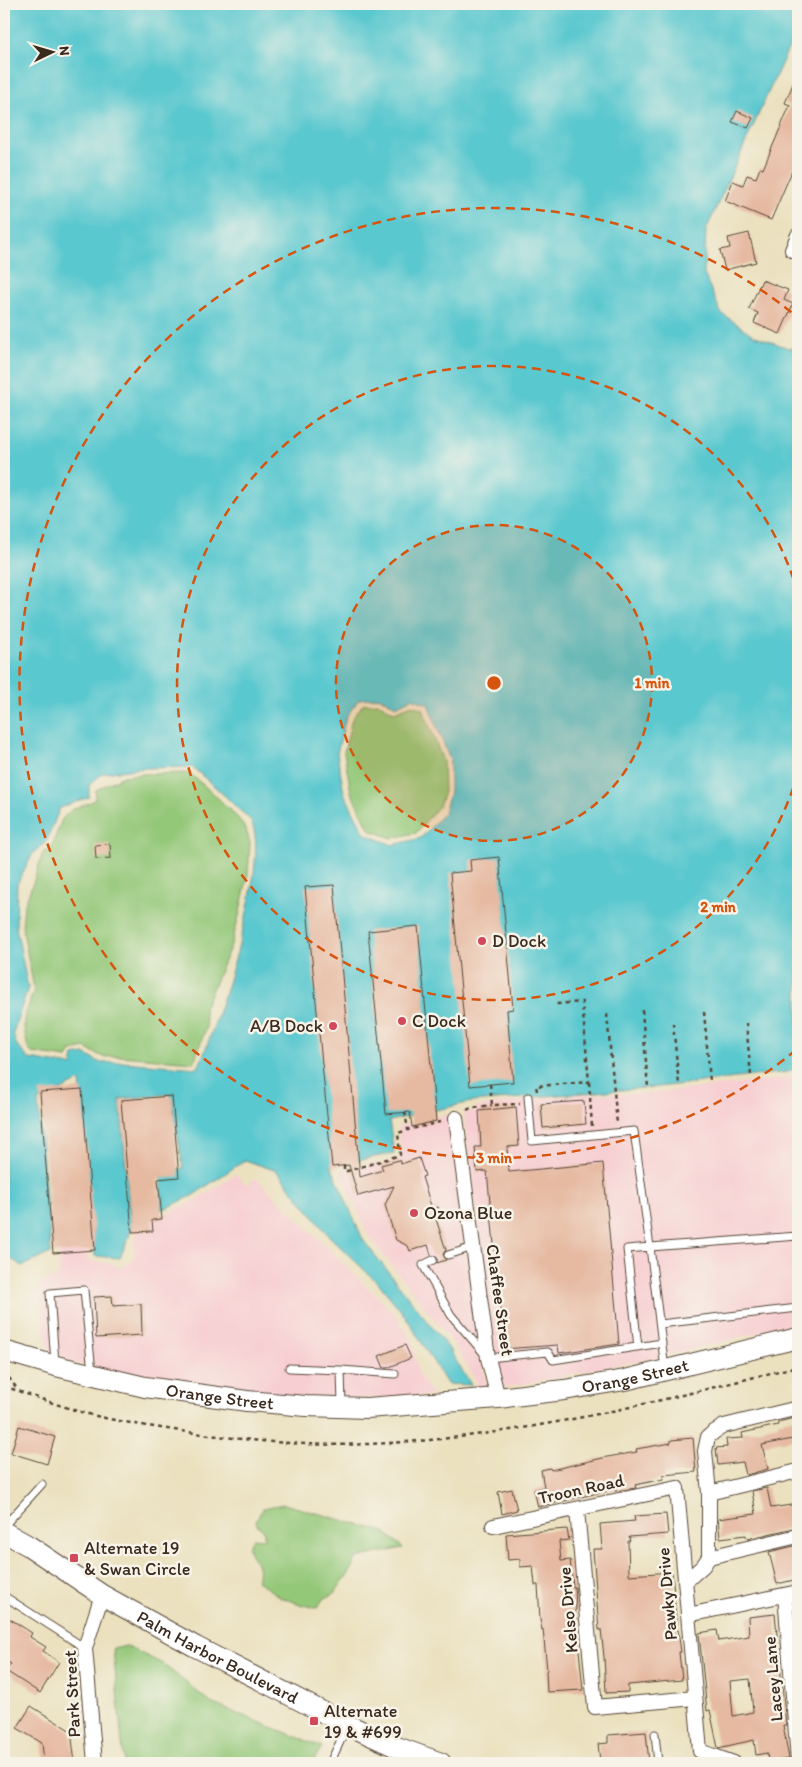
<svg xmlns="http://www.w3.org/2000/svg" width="802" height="1767" font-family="Itim,sans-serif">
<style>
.built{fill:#f7cfd2}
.green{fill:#94c879;stroke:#68794c}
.water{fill:#5ac8cf;stroke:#4a7976;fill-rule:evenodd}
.building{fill:#e6b9a1;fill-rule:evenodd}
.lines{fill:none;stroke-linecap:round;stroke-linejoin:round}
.lane-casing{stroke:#554536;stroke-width:9}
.street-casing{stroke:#554536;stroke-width:16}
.secondary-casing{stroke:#554536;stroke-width:22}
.path{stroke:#554536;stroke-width:2.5;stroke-dasharray:4 4;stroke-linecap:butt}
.lane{stroke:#fff;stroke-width:7}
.street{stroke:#fff;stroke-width:14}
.secondary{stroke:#fff;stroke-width:20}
.ring{fill:none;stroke:#d7540e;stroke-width:2.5;stroke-dasharray:9 6}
.poi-dot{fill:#d1495b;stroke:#f7f3e8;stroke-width:2}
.labels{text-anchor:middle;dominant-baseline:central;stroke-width:5;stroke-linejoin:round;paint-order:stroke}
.poi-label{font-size:18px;fill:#3b2a1e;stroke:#f7f3e8;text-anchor:start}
.street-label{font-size:18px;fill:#3b2a1e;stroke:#f7f3e8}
.centre{fill:#d7540e;stroke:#f7f3e8;stroke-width:2.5}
.ring-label{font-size:15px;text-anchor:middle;font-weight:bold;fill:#d7540e;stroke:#f7f3e8;stroke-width:5;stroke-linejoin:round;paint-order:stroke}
</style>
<rect width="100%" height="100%" fill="#f7f3e8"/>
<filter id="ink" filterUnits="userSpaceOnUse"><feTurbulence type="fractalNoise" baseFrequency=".02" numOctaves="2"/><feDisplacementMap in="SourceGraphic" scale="10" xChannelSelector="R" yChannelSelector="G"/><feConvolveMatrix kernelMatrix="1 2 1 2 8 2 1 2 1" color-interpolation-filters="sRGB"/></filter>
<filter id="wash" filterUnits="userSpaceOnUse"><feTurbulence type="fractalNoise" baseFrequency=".0096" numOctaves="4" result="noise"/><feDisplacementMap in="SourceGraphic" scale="20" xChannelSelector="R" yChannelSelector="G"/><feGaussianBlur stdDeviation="1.12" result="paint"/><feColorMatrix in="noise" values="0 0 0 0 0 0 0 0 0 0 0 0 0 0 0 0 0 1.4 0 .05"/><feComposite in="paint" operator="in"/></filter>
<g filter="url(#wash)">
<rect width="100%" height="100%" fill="#ebe1bf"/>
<path class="built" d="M798,1073v250l-131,32 -164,33 -7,-31 -33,-246 12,1v-5l72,-9 40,-4 67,-1 135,-15z
M74,1097l15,162 2,2 18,2 12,5 14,-10 -1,-17 21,-69 6,44 34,-15 41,-27 10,11 10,-7 138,135 18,28 7,35 15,20 -127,4 -160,-20 -95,-22 -6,-18 -8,-55 22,-10 -15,-171z
M448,1114l33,245 7,32h-15l3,-2 2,-5 -25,-41 -84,-106 -29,-67 35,-7 1,3 25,-9 -3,-31z"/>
<path class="green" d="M378,703l16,9 18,-7 11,4 20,52 1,31 -5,14 -23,27 -24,5 -22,-8 -19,-38 -7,-40 8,-33 11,-15z
M189,773l25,21 24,24 8,12 4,13 -2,31 -9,42 -8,29 -27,63 2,20 -12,34 -73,-6 -18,1 -18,-9 -14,3 -4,7 -35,-5 -4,-4 -4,-21v-9l10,-30 -12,-63 2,-21 9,-22 10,-30 9,-7 10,-27 9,-9 22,-9 2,-3 1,-8 27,-14 20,-2z
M284,1504l101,28 18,16 -47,10 -3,10 -10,14 -10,12 -9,4 -7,10 -18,-4 -19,-7 -23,-16c5,-21 -4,-17 -9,-34l5,-9 11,1v-8l-7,-6 -1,-5 7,-12z
M126,1646l37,18 48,39 111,44 -10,16h-188l-11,-114z"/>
<path class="water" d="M4,4h794v23l-92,203 -2,44 17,39 32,22 35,13h10v718l-10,6 -130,15 -187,15 -82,19 5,32 -63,13 32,74 84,106 24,39 -24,-1 -41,-67 -25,-31 -52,-50 -52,-65 -32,-11 -53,36 -30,14 -1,-35 22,-7 -12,-74 -51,5 11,132 -11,27 -25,-2 -15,-175 -42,20 13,152 -29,13 -18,-12zM379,697l17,9 16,-8 16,6 22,56v32l-6,21 -23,25 -28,7 -28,-11 -21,-41 -7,-40 9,-36 13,-18zM192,767c15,13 31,26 45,41 4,4 11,8 14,13 21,40 -34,203 -53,247l-77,-6 -20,1 -17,-9 -10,2 -2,10 -43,-7 -12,-13 -4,-13 15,-45 -12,-61 1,-43 16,-31 13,-11 14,-34 29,-11v-12l14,-12 40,-5z"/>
<g id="blocks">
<path class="building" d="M798,72v85l-27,63 -46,-19 8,-20 10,4 4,-10 9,3 4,-10 3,1 27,-64 -5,-2z
M737,111l16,7 -5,10 -16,-6z
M749,233l7,29 -31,8 -5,-20 10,-2 -2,-10z
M762,280l26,10 -4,10 9,4 -13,30 -26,-11 4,-10 -9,-4z
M110,844l1,14 -15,1 -1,-14z
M499,857l14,152 -6,1 6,72 -43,4 -20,-213 21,-2 -1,-11z
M334,885l26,292 23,-7 -2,-5 18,-5 2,4 18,-6 6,18 -3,1 10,32 6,-2 4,11 -6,1 10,31 -3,4 3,6 -9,3v-6l-6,-2 -3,-10 -18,6 -2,-5 -12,-6 -11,-35 9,-19 -36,10 -9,-31 -17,2 -27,-280z
M418,926l18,195 -24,6 -2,-15 -24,2 -18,-183z
M82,1089l13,161 -42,3 -13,-161z
M172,1096l7,81 -21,2 4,40 -10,1 1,11 -21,1 -11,-132z
M584,1101l2,23 -43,4 -2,-24z
M516,1107l3,39 -12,1 2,25 94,-9 16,181 -60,9 -1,-8 -54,4 -17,-178 -10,1 -2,-25h6l-2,-36z
M112,1296l1,10 28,-2 1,31 -46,3 -2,-41z
M405,1345l6,13 -24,10h-3l-5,-12z
M798,1417v21l-36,7 6,24 -22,6 -3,-13 -25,3 -2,-17 11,-1 -1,-8 17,-1 -1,-5 36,-8v-3z
M19,1426l36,11 -8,27 -36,-11z
M693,1438l3,34 -33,3 1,4 -29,6 1,3 -21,3v-2l-77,18 -4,-17 10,-3 -3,-17 9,-2 1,2 56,-13 30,-5 -1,-3 35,-6v-3z
M767,1488l4,20 27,-4v23l-51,12 -1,-4 -26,3 -2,-19 38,-5 -4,-23z
M512,1489l5,21 -15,4 -4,-22z
M666,1514l2,20 -39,3 1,4h-2l1,34 43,-3 5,58h1l3,22h-2l3,28 -54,5v7l-22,1 -2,-36 -3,-28 -2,1 -6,-81h9l-2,-25 35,-3 -1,-5z
M567,1529l2,11 -10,1 2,20 9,-1 3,27h2l1,23h-1l8,80 -36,2 -1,-21 1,-1 -4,-41 -1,1 -2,-11 -2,-34h-3l-2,-19 -13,1v-8l-12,1 -2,-26z
M798,1545v34l-21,5 -8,-32z
M775,1614l11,111h-3l6,34 -21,3 -1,-9 -11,2 -2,-15 -36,8 -8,-38 -3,1 -8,-78 18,-3 2,11 30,-5 -1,-19zM750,1679l3,33 -20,4 -3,-35z
M4,1615l28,18 -2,4 16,10 -3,4 16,11 -19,31 -34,-22 5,-7 -7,-5z
M31,1706l40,25 4,32h-31l-2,-20 -25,-15z
M646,1732l3,31h-30v-3l-19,1 -2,-17 10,-1v-8z"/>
</g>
</g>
<g filter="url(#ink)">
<use href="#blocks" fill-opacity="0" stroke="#554536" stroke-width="1"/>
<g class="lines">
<g class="lane-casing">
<path id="lane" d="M528,1097l4,44 102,-10 16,116 -23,2 11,98
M448,1255l25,-8
M433,1260l-10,5 28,50 37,43 60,-6 5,8 109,-17
M660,1324l138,-16
M55,1363l-5,-70 34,-3 8,82
M289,1368l52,2
M665,1369l-15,-122 148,-11
M342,1405l-1,-35 54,4
M4,1526l38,-42
M4,1596l81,52
M655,1734l3,29
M330,1763l17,-36"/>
</g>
<g class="street-casing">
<path id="street" d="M792,250l6,-15
M456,1118l32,240 10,40
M709,1493l89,-22
M577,1510l18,197 100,-9
M493,1526l184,-38 23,263 34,12
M709,1557l89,-21
M686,1581l17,-15 6,-9v-64l-4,-42 3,-14 6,-5 10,-6 74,-18
M785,1595l13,165
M688,1615l110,-23
M95,1763l-10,-115 17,-53"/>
</g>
<g class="secondary-casing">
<g id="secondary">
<path id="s1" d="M4,1351l52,15 89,21 102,14 59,5 61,2 131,-10 66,-8 61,-10 173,-42"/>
<path id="s2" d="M4,1532l25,14 73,49 94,52 152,78 46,21 47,17"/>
</g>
</g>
<path class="path" d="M642,1010l6,78
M704,1012l6,69
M607,1014l10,110
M673,1023l6,62
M746,1023l5,53
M589,1082l3,44
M490,1084l2,21 28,-1
M537,1091l-1,-5 53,-4 -7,-80 -26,2
M467,1110l4,-2 21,-3
M405,1112l3,18 36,-9
M344,1166v6l56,-17 -2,-22 10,-3
M4,1371l14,19
M4,1386c25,9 51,18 77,26 32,9 66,14 100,19 61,9 124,16 186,13 147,-5 290,-42 431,-78"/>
<use href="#lane" class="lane"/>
<use href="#street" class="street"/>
<use href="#secondary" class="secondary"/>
</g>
</g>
<circle cx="494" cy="683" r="158" fill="#d7540e" fill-opacity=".12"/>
<g class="ring">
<circle cx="494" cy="683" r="158"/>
<path d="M798 773A317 317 0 1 1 798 593"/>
<path d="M796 1050A475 475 0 1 1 796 316"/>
</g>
<g class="poi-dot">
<circle cx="482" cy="941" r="5"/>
<circle cx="402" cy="1021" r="5"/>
<circle cx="333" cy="1026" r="5"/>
<circle cx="414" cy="1213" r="5"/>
<rect x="69" y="1553" width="10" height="10" rx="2.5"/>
<rect x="309" y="1716" width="10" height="10" rx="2.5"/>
</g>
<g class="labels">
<g class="poi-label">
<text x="492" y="941">D Dock</text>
<text x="412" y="1021">C Dock</text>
<text x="323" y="1026" text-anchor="end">A/B Dock</text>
<text x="424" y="1213">Ozona Blue</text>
<text x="84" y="1548">Alternate 19<tspan x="84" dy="21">&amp; Swan Circle</tspan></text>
<text x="324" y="1711">Alternate<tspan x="324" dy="21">19 &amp; #699</tspan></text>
</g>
<g class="street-label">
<text transform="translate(500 1300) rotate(82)">Chaffee Street</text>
<text stroke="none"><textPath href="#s1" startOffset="639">Orange Street</textPath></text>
<text stroke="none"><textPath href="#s1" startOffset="221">Orange Street</textPath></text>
<text transform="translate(581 1489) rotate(-12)">Troon Road</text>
<text transform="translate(667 1594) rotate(-95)">Pawky Drive</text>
<text transform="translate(568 1610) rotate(-95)">Kelso Drive</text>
<text stroke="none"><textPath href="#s2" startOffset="248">Palm Harbor Boulevard</textPath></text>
<text transform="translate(773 1679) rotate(-95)">Lacey Lane</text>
<text transform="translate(72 1694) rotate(-93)">Park Street</text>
</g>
</g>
<circle cx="494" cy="683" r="8" class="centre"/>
<g class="ring-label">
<text x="652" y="688">1 min</text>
<text x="718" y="912">2 min</text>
<text x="494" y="1163">3 min</text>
</g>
<rect width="802" height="1767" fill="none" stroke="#f7f3e8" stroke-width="20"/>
<g transform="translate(52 52) rotate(85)" stroke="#f7f3e8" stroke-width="4" paint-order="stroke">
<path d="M0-4L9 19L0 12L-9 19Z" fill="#3b2a1e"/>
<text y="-8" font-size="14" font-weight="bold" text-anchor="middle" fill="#3b2a1e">N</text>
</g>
</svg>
